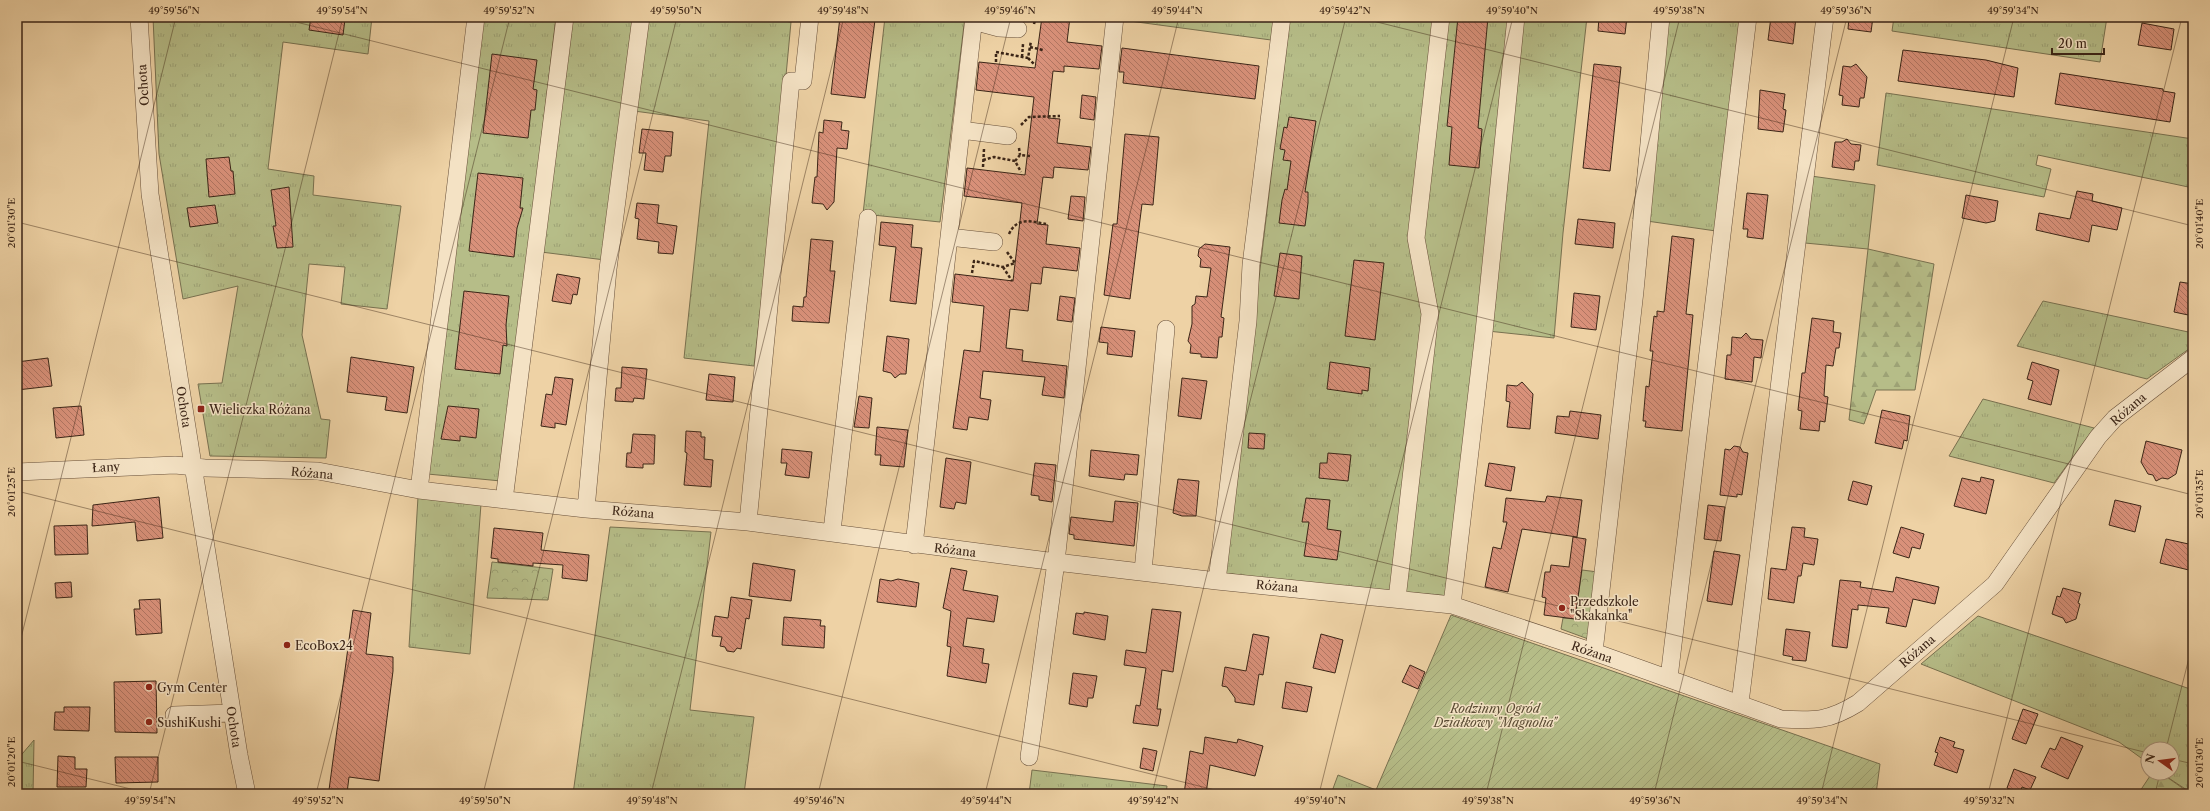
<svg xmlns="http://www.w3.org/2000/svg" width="2210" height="811" font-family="'Libre Caslon Text',serif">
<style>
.grass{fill:url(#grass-tufts);stroke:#787150}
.forest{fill:url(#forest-firs);stroke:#787150}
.park{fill:url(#park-crowns);stroke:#787150}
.garden{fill:url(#garden-furrows);stroke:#787150}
.building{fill:url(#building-back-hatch);stroke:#3b2517}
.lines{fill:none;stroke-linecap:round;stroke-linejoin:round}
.minor-casing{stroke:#68503a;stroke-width:18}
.path{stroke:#3b2517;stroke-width:2.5;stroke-dasharray:3 2;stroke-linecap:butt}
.minor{stroke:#f4e2c4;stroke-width:17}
.ticks{fill:none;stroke:#3b2517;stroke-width:1;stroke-opacity:0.45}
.poi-dot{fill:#8f2418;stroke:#f4e2c4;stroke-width:1.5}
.labels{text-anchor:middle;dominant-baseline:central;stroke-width:3;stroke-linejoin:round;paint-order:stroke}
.street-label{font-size:12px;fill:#3b2517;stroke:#f4e2c4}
.poi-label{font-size:12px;fill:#3b2517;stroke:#f4e2c4;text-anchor:start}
.park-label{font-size:12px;font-style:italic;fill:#5a4b33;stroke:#f4e2c4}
.neatline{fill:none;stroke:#3b2517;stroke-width:1.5}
.ticks-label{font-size:10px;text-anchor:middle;fill:#3b2517}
</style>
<defs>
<pattern id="grass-tufts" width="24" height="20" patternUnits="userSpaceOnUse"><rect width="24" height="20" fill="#b6bd88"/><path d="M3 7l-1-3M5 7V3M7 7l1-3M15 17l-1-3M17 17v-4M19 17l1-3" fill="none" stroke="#9da275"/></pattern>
<pattern id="forest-firs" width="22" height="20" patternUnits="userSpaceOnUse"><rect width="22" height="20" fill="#b6bd88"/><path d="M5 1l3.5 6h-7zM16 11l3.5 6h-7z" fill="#9da275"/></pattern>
<pattern id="park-crowns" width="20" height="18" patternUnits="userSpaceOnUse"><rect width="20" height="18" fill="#b6bd88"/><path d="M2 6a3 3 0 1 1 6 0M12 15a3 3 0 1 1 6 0" fill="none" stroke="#9da275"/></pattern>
<pattern id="garden-furrows" width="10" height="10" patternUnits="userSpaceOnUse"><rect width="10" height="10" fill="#b6bd88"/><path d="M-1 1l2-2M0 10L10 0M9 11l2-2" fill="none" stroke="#9da275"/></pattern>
<pattern id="building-back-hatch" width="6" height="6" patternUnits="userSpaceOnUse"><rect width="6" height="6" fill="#d9917a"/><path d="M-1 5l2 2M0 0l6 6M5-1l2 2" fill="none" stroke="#b17663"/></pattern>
</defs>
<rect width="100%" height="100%" fill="#eed2a5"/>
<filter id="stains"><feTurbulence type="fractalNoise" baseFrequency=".005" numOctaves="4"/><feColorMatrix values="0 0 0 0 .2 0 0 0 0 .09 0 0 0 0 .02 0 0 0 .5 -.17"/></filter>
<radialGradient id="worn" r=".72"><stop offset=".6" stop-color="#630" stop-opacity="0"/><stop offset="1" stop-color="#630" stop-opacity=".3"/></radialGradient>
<path class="grass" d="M153,17h219l-4,37 -85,-12 -15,127 46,7 -1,19 88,11 -14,103 -46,-5 4,-37 -36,-3 -7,71 19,84 9,1 -4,38 -116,-2 -12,-72 24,-1 16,-97 -55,13 -24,-145z
M470,17h86l-55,464 -84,-8z
M570,17h65l-30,243 -64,-8z
M645,17h109l37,5 -10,107 -27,237 -70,-8 25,-237 -75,-10z
M885,17h80l-25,205 -77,-8z
M1123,17h151l-3,23 -149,-20z
M1290,17h297l-24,216 -9,105 -76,-8 -29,266 -156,-14 -69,-9z
M1654,17h89l-27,214 -83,-12z
M1894,17h213l-7,45 -208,-31z
M1886,93l307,46v49l-155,-33 -2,10 15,4 -7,28 -167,-32z
M1811,176l64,9 -7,64 -63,-6z
M2043,301l150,32v13l-46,33 -130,-33z
M1983,399l111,29 -40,55 -105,-27z
M418,497l63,7 -11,150 -61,-7z
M610,527l101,5 -21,178 64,7 -10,77h-171z
M1978,616l215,74v104l-32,-21h11v-24h-24v14l-29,-21 -198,-78z
M17,618h3l-3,118z
M34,740l-1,54h-16v-34z
M1032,770l135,16 -1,8h-137z
M1338,775l38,15 -2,4h-43z"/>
<path class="forest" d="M1868,249l66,15 -19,126h-39l-12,34 -15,-4z
M2152,773h9l30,21h-53z"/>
<path class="park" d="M492,562l61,7 -5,31 -61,-2z
M1582,570l16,2 -7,68 -30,-11 2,-11 12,1z"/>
<path class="garden" d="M1451,615l429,149 -4,30h-491l-9,-4z"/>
<path class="building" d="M311,17l34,2 -2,16 -34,-5z
M840,17l35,3 -10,78 -34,-4z
M1042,17h28l-3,25 35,4 -3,23 -35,-3v6l-11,-1 -5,47 12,1 -3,24 34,4 -3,23 -34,-3 -1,11 -10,-1 -6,47 11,1 -2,19 34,4 -3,23 -34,-4 -2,17 -10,-1 -3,28 -18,-2 -4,39 17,2 -1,11 45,5 -3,32 -22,-3 3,-18 -62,-6 -3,27 11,2 -3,20 -19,-3 -2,13 -14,-2 11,-78 16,2 4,-46 -32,-4 3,-28 58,7 9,-78 -58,-7 3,-28 58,7 9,-78 -58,-7 3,-28 56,6z
M1458,17h30l-10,111 4,1 -3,39 -30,-3 3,-38 -5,-1z
M1599,17h28l-2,17 -27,-3z
M1771,17h25l-3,27 -25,-4z
M1849,17h24l-2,15 -23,-3z
M2142,23l32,6 -3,21 -33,-5z
M1122,48l137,18 -4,33 -132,-16 1,-11h-5z
M1903,50l83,10 32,8 -4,29 -116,-16z
M492,54l45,6 -4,29 4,1 -2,20h-4l-3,28 -45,-5z
M1594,64l27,3 -11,104 -27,-3z
M1856,64l11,13 -3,21h-4l-1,9 -17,-2 1,-9 -4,-1 4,-29 8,1z
M2060,73l103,16v2l12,2 -5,29 -115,-18z
M1760,90l25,4 -2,15 3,1 -3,22 -25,-3z
M1082,95l14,2 -2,23 -14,-2z
M1289,117l27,4 -11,71h3v11l-3,23 -26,-3 3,-23 3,-11 2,1 4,-29 -8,-1 2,-10 -5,-1 4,-22 3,1z
M824,120l18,2 -1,8 8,1 -2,18 -10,-1 -3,54 -7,8 -4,-6 -11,-1 3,-26h2l2,-45 4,1z
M642,129l31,3 -2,24h-6l-2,16 -19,-2 2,-17h-7z
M1125,134l34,3 -6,68 -11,-1 -12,95 -26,-4 9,-71h4z
M1847,139l4,5 10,1 -2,16h-4l-1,9 -22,-3 3,-25h7z
M229,157l2,14h2l2,23 -26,3 -3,-38z
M478,173l45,5 -3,30h3l-6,20 -3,29 -45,-6z
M289,187l4,60 -16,1 -4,-22h3l-5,-36z
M2077,191l16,3 -1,7 30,7 -5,22 -25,-5 -3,17 -53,-12 3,-17 31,6z
M1747,193l21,2 -5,44 -16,-2 1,-8h-5z
M1966,195l32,6 -3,20 -9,2 -24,-5z
M1071,196l14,1 -2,24 -15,-2z
M637,203l22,2 -2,18 20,3 -4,28 -15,-1 1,-11 -22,-3 2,-20 -4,-1z
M215,205l3,18 -28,4 -3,-19z
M1578,219l37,4 -2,25 -38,-4z
M881,222l32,3 -2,22 11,1 -6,56 -26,-3 6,-54 -17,-2z
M1672,236l22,3 -8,75 7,1 -11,116 -37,-4 1,-6h-3l3,-35 3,1 2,-19 2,-17h-3l4,-35 3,1v-6l7,1z
M811,239l22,2 -3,30h5l-6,52 -37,-2 1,-15 10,1 1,-10h2z
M1205,244l25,3 -9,70 3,1 -2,19h-3l-2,21 -16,-1v-3l-11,-1 1,-8 -3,-4 4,-17v-18l3,-2 1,-8 11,1 4,-29 -11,-1 1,-8 -3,-3 1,-7z
M1280,253l22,3 -3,43 -25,-3z
M1354,260l30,3 -9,77 -30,-4z
M557,274l23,4 -3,17 -4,-1 -2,10 -19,-3z
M2180,282l13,2v32l-19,-4z
M464,291l45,5 -3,29 1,21 -4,-1 -3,29 -45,-5z
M1574,293l26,3 -4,34 -25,-3z
M1060,296l15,2 -3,24 -15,-2z
M1812,318l22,3 -1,11 8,1 -2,15h-3l-3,18 -7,-1 -2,31 4,1 -3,25 -5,-1 -1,10 -19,-2 2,-18 -4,-1 4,-37h3z
M1101,327l34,4 -3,26 -25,-3 1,-11 -9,-1z
M1746,333l5,6 12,1 -2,18 -7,-1 -2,25 -27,-3 2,-24h4l1,-18 9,1z
M887,336l22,3 -3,35h-6l-5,4 -4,-5 -8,-2z
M351,357l63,10 -7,46 -22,-3 2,-13 -40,-5z
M48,358l4,28 -35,4v-28z
M1330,362l40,6 -2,23 -6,-1v4l-35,-5z
M2032,362l27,8 -8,35 -23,-6 5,-18 -6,-2z
M622,367l25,2 -3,30 -10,-1 -1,4 -18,-1 1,-13h5z
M709,374l26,3 -2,25 -27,-2z
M555,377l18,2 -7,46 -11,-2v5l-14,-2 5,-32 6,1z
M1182,378l25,3 -6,38 -23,-3z
M1522,382l11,12 -3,35 -23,-2 3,-25 -4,-1 1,-16 10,1z
M859,396l13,2 -3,30 -15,-1z
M81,406l3,29 -28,3 -3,-30z
M448,406l31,3 -3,29 -16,-2v5l-19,-2z
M1882,410l28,6 -3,25 -3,-1 -2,9 -27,-6z
M1570,411l31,4 -3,24 -43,-6 2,-17 12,1z
M877,427l31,3 -4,37 -24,-2 1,-10h-6z
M686,431l15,1v5h4l-1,22 9,1 -2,27 -27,-2 3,-32 -2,-1z
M1249,433l16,1 -1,15 -16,-1z
M633,434l22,1 -1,29h-11v4l-17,-1 1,-14h4z
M2146,441l36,9 -6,24 -8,5 -6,-1 -6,3 -3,-6 -5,-1 -7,-12z
M1734,446l6,1 3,5 5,1 -6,42 -5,-1v3l-17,-2 5,-46 5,1z
M782,449l30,3 -3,26 -24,-3 2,-12h-6z
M1091,450l48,5 -2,20 -12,-1 -1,6 -35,-4z
M1328,453l23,2 -3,26 -29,-3 1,-15h7z
M946,458l25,4 -5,42 -10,-2 -2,7 -14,-2z
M1035,463l21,2 -4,37 -13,-2v-4l-8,-1z
M1489,463l26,4 -4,24 -26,-5z
M1981,477l13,3 -8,34 -32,-8 8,-28 18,4z
M1178,479l21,2 -3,35h-14l-9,-3z
M1853,481l19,5 -5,19 -19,-5z
M1547,496l35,4 -5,37 -55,-8 -14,63 -23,-5 8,-40 8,2 6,-27h-4l3,-24 39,4z
M159,497l4,41 -26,3 -2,-19 -43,4 1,-21z
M1306,498l24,2 -3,29 14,2 -4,29 -33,-4 5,-34h-7z
M2115,500l26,6 -6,26 -26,-7z
M1115,501l23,2 -4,43 -60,-7v-4l-5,-1 2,-17 42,5z
M1708,505l17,2 -4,34 -17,-2z
M87,525l1,29 -33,1 -1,-29z
M1792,527l13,1 -1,9 14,2 -4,26 -11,-2 -2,13h-3l-4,27 -26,-4 3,-31 15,2z
M1901,527l23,7 -4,15 -8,-2 -3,11 -16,-5z
M494,528l49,5 -2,17 48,5 -2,26 -25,-3 1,-13 -30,-2v3l-35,-4v-3l-7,-1z
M1573,537l13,2 -11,80 -31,-4 2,-17 -4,-1 3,-25h5l1,-7 18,2z
M2166,539l27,6v26l-33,-8z
M1714,551l26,4 -8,50 -25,-4z
M753,563l42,7 -4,31 -42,-5z
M951,568l16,3 -4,19 35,6 -4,26 -27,-4 -4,28 21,3 -2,14 7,1 -3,19 -39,-7 4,-29 -4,-1 4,-35 -8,-3z
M1896,577l43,10 -4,17 -22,-5 -7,28 -20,-4 3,-15 -31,-3v5l-6,-1 -5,39 -15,-2 8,-66 21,2 -1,5 33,5z
M880,579l11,2 7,-2 21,4 -3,24 -39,-5z
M71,582l1,15 -16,1 -1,-15z
M2063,588l18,5 -3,10 2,1 -4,15 -10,4 -3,-5 -11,-4 5,-18 3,1z
M731,597l21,3 -3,19 -3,-1 -5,31 -4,-1 -3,4 -7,-1 -2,-4 -5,-1 2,-9 -10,-1 3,-20 13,2z
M160,599l2,34 -26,2 -2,-26h6l-1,-9z
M1152,609l29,3 -8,60 -11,-2 -5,39h4l-3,17 -25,-3 3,-18 4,1 6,-38 -22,-3 2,-15 20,3z
M353,610l18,3 -5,41 27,3v14l-14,110 -30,-4 -2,16 -18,-3z
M1084,612l24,4 -3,24 -32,-6 3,-21 8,1z
M784,617l37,3 -1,6h5l-1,22 -42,-3z
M1786,629l24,3 -4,29 -14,-1 1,-3 -10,-2z
M1253,634l16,3 -6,38 -4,-1 -5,31 -19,-3v-4l-8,-11 -5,-1 3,-19 21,4z
M1321,634l22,6 -8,33 -22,-5z
M1410,665l15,7 -7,17 -16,-7z
M1073,673l24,3 -4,22h-5l-1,9 -18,-3z
M156,681l1,52 -42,-1 -1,-50z
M1286,682l26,5 -5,25 -25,-4z
M64,707h26l-1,24 -35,-1 1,-18h9z
M2023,709l15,5 -12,30 -14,-5z
M1205,737l32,6 1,-4 25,7 -8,30 -45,-11 -4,29h-22l6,-43 13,3z
M1940,737l15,5 -2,5 11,3 -7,23 -23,-8 4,-12 -3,-1z
M2061,737l22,9 -15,33 -27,-12 9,-19 5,2z
M1143,748l14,3 -4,20 -13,-3z
M58,756l17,1v12h12l-1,18h-29z
M115,757h43v25l-42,1z
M2014,769l22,8 -6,13 -8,-3 -2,6 -13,-5z"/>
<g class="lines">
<g class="minor-casing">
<path id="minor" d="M139,17l11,177 89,561 8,39
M973,21l26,7 19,1
M961,130l47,6
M949,237l45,5
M17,472l158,-7 30,3 113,3 101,19 167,19 162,13 308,40 161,19 235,24 142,47 187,67c34,2 48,2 77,-16l137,-119 103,-147 17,-19 78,-60
M419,490l57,-473
M504,500l61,-483
M586,509l22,-240 33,-252
M748,522l43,-441h12l7,-64
M832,531l36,-313
M914,545l60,-528
M1143,571l23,-242
M1217,581l31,-260 3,-56 31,-248
M1397,599l33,-285 -14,-76 25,-221
M1452,605l32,-273 32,-315
M1594,652l41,-361 26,-274
M1669,678l79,-661
M1740,703l85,-686
M174,715l58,-2
M1029,757l27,-195 59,-545"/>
</g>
<path class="path" d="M1034,24l2,-7
M1030,47l13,3
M1022,57l1,-13
M1028,58l6,6
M996,62v-10l32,6 3,-17
M1021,125l8,-8 31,-1
M1019,148l1,7
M983,160l11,-3 21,4 6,11
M1015,161l5,-6 10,1
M983,167l1,-18
M1009,234c8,-17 21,-13 37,-10
M1003,267l9,14
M972,273l2,-12 29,6 12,-4 -8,-11"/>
<use href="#minor" class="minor"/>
</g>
<path class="ticks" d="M276,17l1917,478M1357,17l836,209M17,222l2131,531M17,491l1214,303M17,654l159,-637M2166,749l27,-107M2172,759l21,5M17,761l134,33M149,794l194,-777M316,794l194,-777M483,794l194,-777M651,794l193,-777M818,794l193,-777M985,794l194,-777M1152,794l194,-777M1319,794l194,-777M1486,794l194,-777M1654,794l193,-777M1821,794l193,-777M1988,794l194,-777M2155,794l5,-21"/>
<g class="poi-dot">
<rect x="197" y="405" width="8" height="8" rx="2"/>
<circle cx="1562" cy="608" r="4"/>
<circle cx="287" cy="645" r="4"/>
<circle cx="149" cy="687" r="4"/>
<circle cx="149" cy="722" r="4"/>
</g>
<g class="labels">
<g class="street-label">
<text transform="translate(143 85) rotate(-94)">Ochota</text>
<text transform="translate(184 407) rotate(81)">Ochota</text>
<text transform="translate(2128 409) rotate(-41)">Różana</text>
<text transform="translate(106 467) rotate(-3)">Łany</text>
<text transform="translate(312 473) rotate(5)">Różana</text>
<text transform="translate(633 512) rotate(5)">Różana</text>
<text transform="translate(955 550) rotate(7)">Różana</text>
<text transform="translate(1277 586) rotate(5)">Różana</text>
<text transform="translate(1917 651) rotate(-41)">Różana</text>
<text transform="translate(1592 652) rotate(19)">Różana</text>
<text transform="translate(234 727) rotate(81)">Ochota</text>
</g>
<g class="poi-label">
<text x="209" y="409">Wieliczka Różana</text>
<text x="1570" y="601">Przedszkole<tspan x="1570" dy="14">"Skakanka"</tspan></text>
<text x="295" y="645">EcoBox24</text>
<text x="157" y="687">Gym Center</text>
<text x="157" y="722">SushiKushi</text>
</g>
<g class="park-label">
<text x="1495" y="708">Rodzinny Ogród<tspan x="1495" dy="14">Działkowy "Magnolia"</tspan></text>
</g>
</g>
<rect width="2210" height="811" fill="none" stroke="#eed2a5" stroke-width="44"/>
<g transform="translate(2160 761) rotate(284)"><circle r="19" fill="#f4e2c4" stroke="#aa967f"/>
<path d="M0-3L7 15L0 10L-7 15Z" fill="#8f2418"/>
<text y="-6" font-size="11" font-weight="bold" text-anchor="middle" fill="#3b2517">N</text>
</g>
<path d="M2052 48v6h52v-6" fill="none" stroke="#3b2517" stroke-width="2"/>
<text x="2058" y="48" font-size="12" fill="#3b2517" stroke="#f4e2c4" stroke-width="3" paint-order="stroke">20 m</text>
<rect x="22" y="22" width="2166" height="767" class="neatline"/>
<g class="ticks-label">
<text x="174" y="14">49°59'56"N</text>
<text x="342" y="14">49°59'54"N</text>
<text x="509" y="14">49°59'52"N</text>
<text x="676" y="14">49°59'50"N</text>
<text x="843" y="14">49°59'48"N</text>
<text x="1010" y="14">49°59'46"N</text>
<text x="1177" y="14">49°59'44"N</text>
<text x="1345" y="14">49°59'42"N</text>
<text x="1512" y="14">49°59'40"N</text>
<text x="1679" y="14">49°59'38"N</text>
<text x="1846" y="14">49°59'36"N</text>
<text x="2013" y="14">49°59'34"N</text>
<text transform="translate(11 223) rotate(-90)" y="4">20°01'30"E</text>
<text transform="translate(2199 224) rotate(-90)" y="4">20°01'40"E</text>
<text transform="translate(11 492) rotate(-90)" y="4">20°01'25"E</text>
<text transform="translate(2199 494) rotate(-90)" y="4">20°01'35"E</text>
<text transform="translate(11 762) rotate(-90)" y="4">20°01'20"E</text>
<text transform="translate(2199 763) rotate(-90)" y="4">20°01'30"E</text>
<text x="150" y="804">49°59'54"N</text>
<text x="318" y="804">49°59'52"N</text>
<text x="485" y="804">49°59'50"N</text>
<text x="652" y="804">49°59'48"N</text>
<text x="819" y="804">49°59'46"N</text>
<text x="986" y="804">49°59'44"N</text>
<text x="1153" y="804">49°59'42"N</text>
<text x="1320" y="804">49°59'40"N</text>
<text x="1488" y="804">49°59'38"N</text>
<text x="1655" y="804">49°59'36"N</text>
<text x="1822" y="804">49°59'34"N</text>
<text x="1989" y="804">49°59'32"N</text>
</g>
<rect width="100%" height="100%" filter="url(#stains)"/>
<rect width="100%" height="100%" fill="url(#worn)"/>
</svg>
